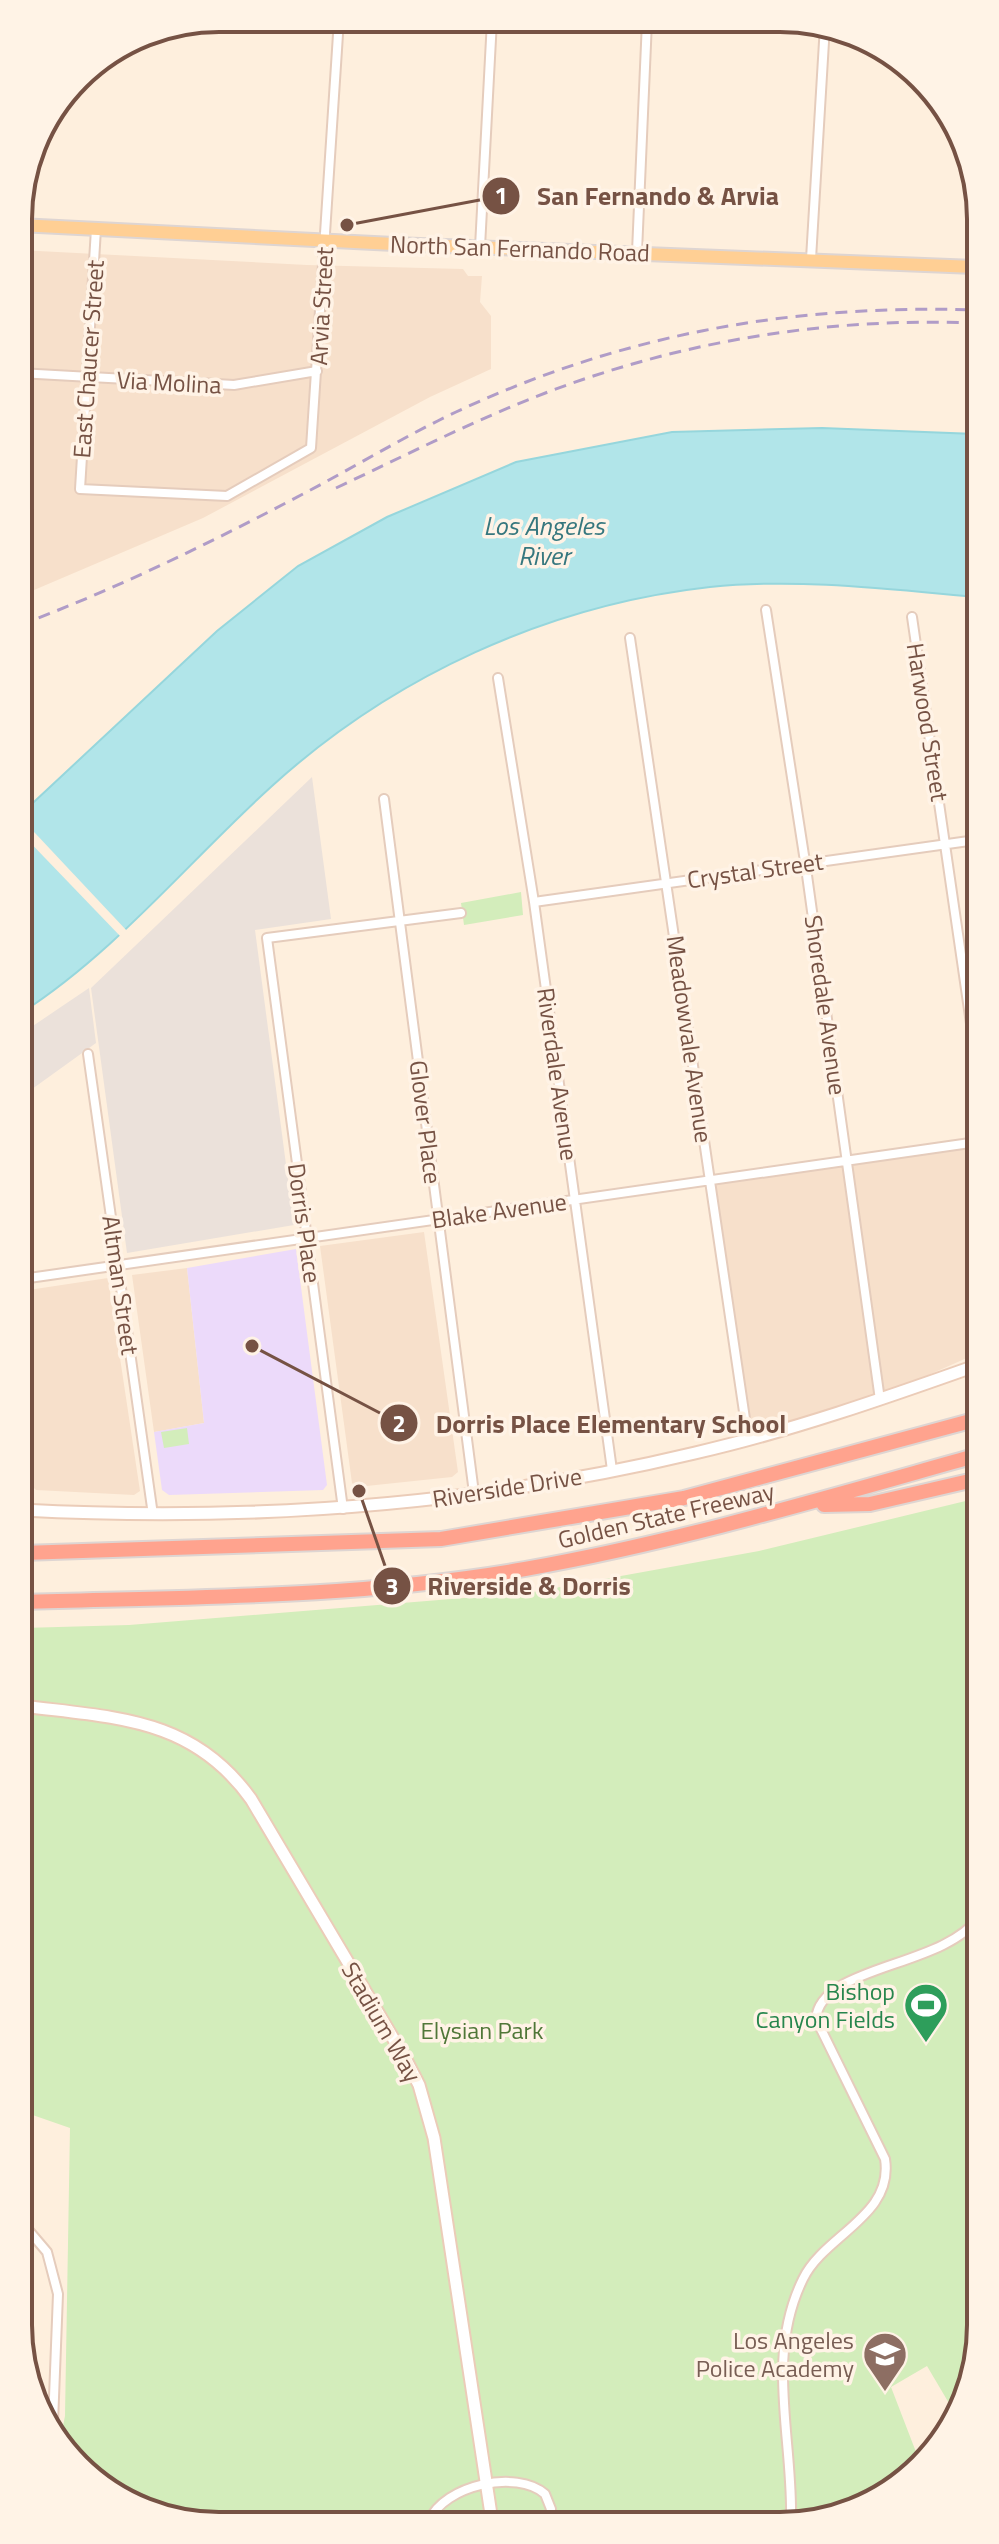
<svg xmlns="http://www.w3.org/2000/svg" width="999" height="2544" font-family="'Titillium Web',sans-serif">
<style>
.residential{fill:#f7e0cb}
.industrial{fill:#ebe1da}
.education{fill:#ecdafa}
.green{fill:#d3edbb}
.water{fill:#b1e5e9;stroke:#96d6dc;stroke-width:2}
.pier{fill:#feefdd}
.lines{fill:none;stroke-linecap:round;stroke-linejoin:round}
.minor-casing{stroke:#e5ccbc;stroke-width:12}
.secondary-casing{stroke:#ebccb8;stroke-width:15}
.primary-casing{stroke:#ded5d2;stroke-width:16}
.motorway-casing{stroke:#ded5d2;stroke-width:18}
.minor{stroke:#fff;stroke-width:8}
.secondary{stroke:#fff;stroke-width:11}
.primary{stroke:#ffcf94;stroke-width:12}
.motorway{stroke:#ffa38e;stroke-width:14}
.rail{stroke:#b09cc7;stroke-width:3;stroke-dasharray:12 8;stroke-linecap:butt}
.labels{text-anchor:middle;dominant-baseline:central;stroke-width:7;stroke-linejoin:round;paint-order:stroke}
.street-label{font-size:24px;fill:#765244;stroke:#fff3e6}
.leisure-label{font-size:24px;fill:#27864d;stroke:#fff3e6;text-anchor:end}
.park-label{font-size:24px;fill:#507738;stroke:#fff3e6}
.education-label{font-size:24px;fill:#785e54;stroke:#fff3e6;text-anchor:end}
.water-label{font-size:26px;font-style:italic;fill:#36777e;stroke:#fff3e6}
.rim{fill:none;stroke:#765244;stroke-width:4}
.leader{fill:none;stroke:#765244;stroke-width:3}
.callout-dot{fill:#765244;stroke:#fff3e6;stroke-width:3}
.mark-label{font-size:24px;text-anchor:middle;font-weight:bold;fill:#fff}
.callout-label{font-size:26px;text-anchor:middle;font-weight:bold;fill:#765244;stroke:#fff3e6;stroke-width:7;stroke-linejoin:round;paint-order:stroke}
</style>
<rect width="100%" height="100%" fill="#feefdd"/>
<path class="residential" d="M19,250l288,15 156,4 5,7h14l-2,26 11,14v53l-61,28 -227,121 -183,78z
M977,1144l1,209 -97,43 -31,-233z
M846,1161l31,237 -127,36 -36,-252z
M424,1232l34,240 -6,5 -95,10 -5,-4 -32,-237z
M187,1268l17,155 -50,9 -22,-157z
M108,1278l32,213 -6,4 -98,-5 -5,-5 -9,-63v-131z"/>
<path class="industrial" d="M312,777l19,142 -76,11 39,295 -167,28 -36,-265z
M89,988l7,55 -75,54v-63z"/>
<path class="education" d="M296,1249l31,236 -4,5 -154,5 -7,-5 -8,-58 50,-9 -17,-155z"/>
<path class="green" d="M521,892l2,23 -59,10 -3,-22z
M187,1428l2,16 -25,4 -3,-16z
M978,1498l3,840 -28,72 -26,-44 -36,21 30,78 -30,27 -59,27 -652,3 -94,-46 -25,-40 4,-20 5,-288 -46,-16 -1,-484 106,-3 398,-32 232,-42z"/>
<path class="water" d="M822,428l153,6 1,163c-88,-8 -178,-19 -266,-10 -163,18 -318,90 -438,199 -83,75 -156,166 -251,227l-1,-198 197,-184 81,-65 89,-49 129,-55 156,-30z"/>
<path class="pier" d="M20,817l108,115 -7,5 -101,-105z"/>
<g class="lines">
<g class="minor-casing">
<path id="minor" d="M96,229l-16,260 147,7 84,-48 28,-429
M480,247l12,-227
M637,252l10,-231
M811,259l14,-234
M19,373l215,12 83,-14
M766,610l40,258 74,532
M912,617l65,448
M630,638l118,801
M498,678l36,224 78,568
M384,799l90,694
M534,902l442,-62
M88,1054l65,461
M22,1279l955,-137
M343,1509l-76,-571 194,-25
M24,2225l23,27 11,42 -5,129
M791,2519c2,-81 -26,-163 12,-240 21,-44 91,-63 82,-120l-69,-140c4,-54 127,-51 163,-102
M429,2521c15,-36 88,-52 116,-27l6,15 -3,12"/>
</g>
<g class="secondary-casing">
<path id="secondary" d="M22,1510c226,12 452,-4 673,-57 96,-22 190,-55 283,-88
M23,1706c92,12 169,11 228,93l155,261 13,25 15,53 58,383"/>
</g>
<g class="primary-casing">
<path id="primary" d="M19,225l375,19 581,23"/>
</g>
<g class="motorway-casing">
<path id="motorway" d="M824,1505l46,-1 108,-25
M22,1553l419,-14 243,-41 294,-79
M23,1602c167,-5 336,-4 502,-33 153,-27 303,-72 453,-114"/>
</g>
<use href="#minor" class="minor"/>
<use href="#secondary" class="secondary"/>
<use href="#primary" class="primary"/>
<use href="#motorway" class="motorway"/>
<path class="rail" d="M336,488c66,-31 131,-64 199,-91 140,-55 289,-80 440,-74
M20,625c96,-36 190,-82 281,-130 52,-27 102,-58 155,-83 167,-78 335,-108 519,-102"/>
</g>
<defs>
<g id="stadium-pin" transform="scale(2.3)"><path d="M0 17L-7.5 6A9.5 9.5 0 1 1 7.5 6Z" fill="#2e9e5b" stroke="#fff3e6"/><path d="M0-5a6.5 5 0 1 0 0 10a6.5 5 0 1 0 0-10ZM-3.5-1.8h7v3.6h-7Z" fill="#fff"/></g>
<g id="school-pin" transform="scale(2.3)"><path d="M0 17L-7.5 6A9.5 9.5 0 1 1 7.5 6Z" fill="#8d6e63" stroke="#fff3e6"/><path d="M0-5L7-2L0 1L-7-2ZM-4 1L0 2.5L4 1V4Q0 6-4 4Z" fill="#fff"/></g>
</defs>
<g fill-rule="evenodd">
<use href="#stadium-pin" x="926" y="2005"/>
<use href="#school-pin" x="885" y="2354"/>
</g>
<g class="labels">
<g class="street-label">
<text transform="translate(520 248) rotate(2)">North San Fernando Road</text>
<text transform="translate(321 306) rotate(-87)">Arvia Street</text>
<text transform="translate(88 359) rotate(-86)">East Chaucer Street</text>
<text transform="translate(169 382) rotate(3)">Via Molina</text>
<text transform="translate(928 722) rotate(81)">Harwood Street</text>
<text transform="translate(755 870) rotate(-8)">Crystal Street</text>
<text transform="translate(826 1005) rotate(82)">Shoredale Avenue</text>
<text transform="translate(690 1039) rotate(82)">Meadowvale Avenue</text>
<text transform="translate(558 1074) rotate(82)">Riverdale Avenue</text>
<text transform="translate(426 1122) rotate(83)">Glover Place</text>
<text transform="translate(499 1210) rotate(-8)">Blake Avenue</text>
<text transform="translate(305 1223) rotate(82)">Dorris Place</text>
<text transform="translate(121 1285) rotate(82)">Altman Street</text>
<text transform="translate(507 1487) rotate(-9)">Riverside Drive</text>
<text transform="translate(666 1515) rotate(-13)">Golden State Freeway</text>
<text transform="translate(382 2022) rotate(60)">Stadium Way</text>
</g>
<g class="leisure-label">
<text x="895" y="1991">Bishop<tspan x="895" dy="28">Canyon Fields</tspan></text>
</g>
<g class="park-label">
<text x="482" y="2030">Elysian Park</text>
</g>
<g class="education-label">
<text x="854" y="2340">Los Angeles<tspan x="854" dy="28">Police Academy</tspan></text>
</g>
<g class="water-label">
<text x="544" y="525">Los Angeles<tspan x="544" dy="30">River</tspan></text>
</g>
</g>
<path d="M0 0H999V2544H0ZM219 32H780A187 187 0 0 1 967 219V2325A187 187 0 0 1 780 2512H219A187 187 0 0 1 32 2325V219A187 187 0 0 1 219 32Z" fill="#fff3e6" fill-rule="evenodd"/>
<path class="rim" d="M219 32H780A187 187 0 0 1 967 219V2325A187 187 0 0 1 780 2512H219A187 187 0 0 1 32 2325V219A187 187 0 0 1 219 32Z"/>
<path class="leader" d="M347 225L501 196M252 1346L399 1423M359 1491L392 1586"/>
<g class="callout-dot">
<circle cx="347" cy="225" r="8"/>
<circle cx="252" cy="1346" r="8"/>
<circle cx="359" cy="1491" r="8"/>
<circle cx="501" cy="196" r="20"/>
<circle cx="399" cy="1423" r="20"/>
<circle cx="392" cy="1586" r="20"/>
</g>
<g class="mark-label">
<text x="501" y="204">1</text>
<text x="399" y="1432">2</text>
<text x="392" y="1595">3</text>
</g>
<g class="callout-label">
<text x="658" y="205">San Fernando &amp; Arvia</text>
<text x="611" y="1433">Dorris Place Elementary School</text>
<text x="529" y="1595">Riverside &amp; Dorris</text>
</g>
</svg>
